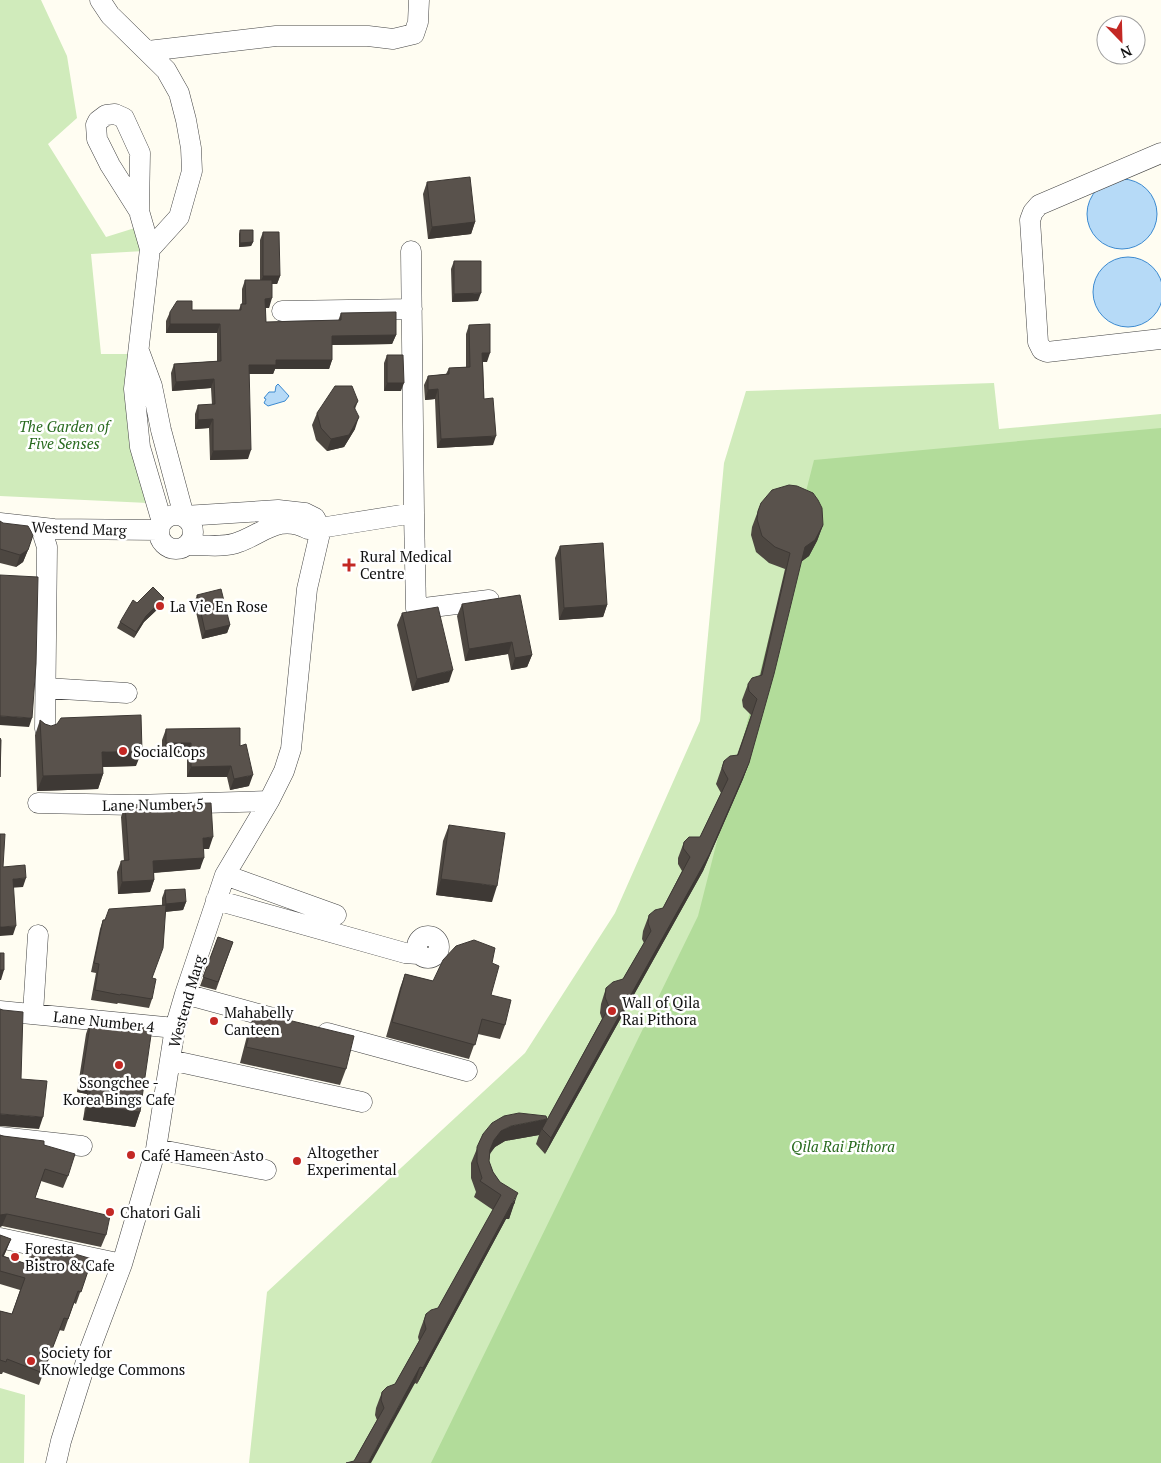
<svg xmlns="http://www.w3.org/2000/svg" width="1161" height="1463" font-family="'PT Serif',serif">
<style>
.green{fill:#d0ebbb}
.forest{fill:#b2dc9a}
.water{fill:#b6daf7;stroke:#3c8ad0}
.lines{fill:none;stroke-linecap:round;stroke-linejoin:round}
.minor-casing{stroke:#434343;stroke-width:21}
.minor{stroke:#fff;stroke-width:20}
.wall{fill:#4d4741}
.shaded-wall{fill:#3e3935}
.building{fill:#59524c;stroke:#3e3935}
.poi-dot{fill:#c32824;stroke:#fff;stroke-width:2}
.labels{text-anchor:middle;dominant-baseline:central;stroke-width:5;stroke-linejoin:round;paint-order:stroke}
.park-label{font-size:15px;font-style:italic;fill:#286a1e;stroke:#fff}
.street-label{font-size:15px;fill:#101010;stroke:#fff}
.poi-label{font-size:15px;fill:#101010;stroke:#fff;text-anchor:start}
</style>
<rect width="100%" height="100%" fill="#fffdf2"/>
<path class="green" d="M0,0h41l26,56 10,62 -29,26 58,93 32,-10 6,24 -53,3 10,100h27l1,74 19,75 -148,-7z
M994,383l5,46 162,-15v1049h-912l18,-171 258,-239 90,-140 85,-192 24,-258 22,-72z
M0,1388l25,7 -1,68h-24z"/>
<path class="forest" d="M1161,428v1035h-730l267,-547 116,-456z"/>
<path class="water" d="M1087 214a35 35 0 1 1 70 0a35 35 0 1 1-70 0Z
M1093 292a35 35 0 1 1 70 0a35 35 0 1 1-70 0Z
M278,384l11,12 -4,5 -17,5 -4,-3 2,-4 -2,-1 5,-6h6l1,-6z"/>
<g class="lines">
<g class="minor-casing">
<path id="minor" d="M100,0l10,15 56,55 13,23 7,27 5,28 1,23 -13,46 -29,32
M148,51l128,-15h92l25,3 21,-5 4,-12 1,-22
M1161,153l-122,52 -6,7 -3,8 8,122 4,8 5,2 114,-13
M139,211l1,-58 -16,-35 -9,-4 -9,1 -8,6 -2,4 1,14 13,26 29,46 11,38 -16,140 6,58 22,75
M282,311l130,-2
M414,513l2,96 73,-9
M159 532a17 17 0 1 1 34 0a17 17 0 1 1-34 0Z
M0,523l54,6 105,1
M41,528l6,19 -2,182
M320,528l94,-15 -3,-262
M189,545c16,0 35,3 50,-3 25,-9 40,-28 69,-13
M46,688l81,5
M38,803l95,2 136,-4
M225,875l111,40
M216,900l189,53 13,1
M417 947a11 11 0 1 1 22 0a11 11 0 1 1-22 0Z
M185,994l95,26
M0,1011l175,17
M33,1013l5,-78
M327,1033l140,38
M170,1060l192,42
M0,1137l82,9
M156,1149l110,21
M0,1238l122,26
M56,1463l5,-22 29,-92 32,-85 34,-115 19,-121 10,-34 40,-119 44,-74 15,-30 7,-22 16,-160 13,-56 -1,-7 -4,-8 -10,-5 -27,-3 -94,6 -23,-86 -9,-44 -13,-35"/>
</g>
<use href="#minor" class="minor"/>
</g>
<path class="wall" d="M427,182l48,40 -4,12 -43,5 -5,-45z
M240,230l13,12 -2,4 -12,1v-13z
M263,232l17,44 -3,8h-5l-3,24h-4l1,14 72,-1 3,-8 55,22 -4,9 -60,1v15l-3,9h-54l-2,5h-24l-1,85 -38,1 -1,-32 -14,1v-15l3,-9h14l-1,-17 -39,3 -1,-18 3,-9 43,-3v-28h-51v-12l4,-9 22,-2h47l2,-6h1v-15l3,-9h15v-40z
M454,261l24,40 -26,1 -1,-33z
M469,325l18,37h-4l1,37 9,46 -56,3 -2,-49 -10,1 -1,-15 4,-9 18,-2 3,-6 17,-1v-33z
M387,355l14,36h-17v-28z
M358,401l-3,8v20l-11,18 -17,4 -11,-11 -4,-15 5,-12z
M761,503l62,22 -6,16 -8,15 -8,6 -52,201 -6,16 -40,92 -158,283 -9,-10 3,-9 -34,6 -10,6 -5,7 -1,7 4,11 21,31 -5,16h-3l-89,165 -2,-1 -61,78 23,-41 -2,-5 1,-7 6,-16 13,-8 24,-43 -1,-4 2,-7 6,-16 12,-6 55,-98 -19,-13 2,-5 -5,-14v-15l12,-29 64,-15 -1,3 56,-103 -2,-6 1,-9 5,-16 17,-9 21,-36 -2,-4 1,-8 6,-16 14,-7 19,-37 -4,-7v-6l6,-16 16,-5 21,-44 -5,-9 8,-23 13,-6 14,-40 -8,-8 -1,-7 6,-16 12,-8 25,-107 -16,-6 -13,-11 -5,-17 1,-8z
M0,521l28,29 -5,12 -7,5 -16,-4z
M560,546l47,59 -4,12 -44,3 -4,-62z
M197,595l33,30 -3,8 -25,6 -8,-36z
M462,604l70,51 -5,12 -16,3 -3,-16 -43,7 -8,-45z
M162,605l-18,17 -10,16 -17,-10 3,-6z
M402,613l47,69 -37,9 -15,-66z
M40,720l5,4 91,42 -33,1v7l-5,15 -61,2 -2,-56z
M166,729l74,17 9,40 -19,4 -3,-13h-40v-23h-25v-14z
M125,805l84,44h-5l-4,20 -46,4v7l-4,12 -32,2 -1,-22 4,-11h3l-3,-44z
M449,825l43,77 -56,-7 7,-54z
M165,890l21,12 -3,8 -18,2 -13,66v21l-3,9 -31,-5 -1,1 -26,-4 5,-27 -5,-1 9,-43 3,-9 59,-14v-8z
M218,937l15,5 -17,48 -16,-4z
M492,963l-1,32 14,30 -5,14 -22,-5 -9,25 -83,-22 14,-49 5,-14 28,7z
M255,1012l91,57 -6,16 -100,-22 9,-35z
M91,1019l49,93 -5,15 -52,-7 4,-26 -10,-2 9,-58z
M0,1135l44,10 24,31 -5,12 -22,-7 -6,17 71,37 -5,12 -99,-21 -2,1z
M0,1235l11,4 -7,17 23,8 36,-9 29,4 -16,45 -2,-1 -10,28 -5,-1 -20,55 -36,-13 -1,2h-2v-63l12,3 8,-24 -20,-6z"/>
<path class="shaded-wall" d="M475,222l-4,12 -43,5 4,-12z
M253,242l-2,4 -12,1 1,-4z
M263,276h17l-3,8h-17z
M481,293l-3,8 -26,1 2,-8z
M272,298l-3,10h-7l3,-9z
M170,324h50l-3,9h-51z
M396,335l-4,9 -63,1 3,-9z
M482,353h8l-3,9h-8z
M276,360h56l-3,9h-54l-2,5h-27l3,-9z
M214,379l-3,9 -39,3 4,-9z
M387,383h17l-3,8h-17z
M438,389l-3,10 -10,1 3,-10z
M359,417l-4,12 -11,18 -17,4 4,-12z
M213,419l-4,9 -14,1 3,-9z
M496,436l-3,9 -56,3 4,-9z
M251,450l-3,9 -38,1 3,-9z
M823,525l-6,16 -8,15 -10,7 6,-16z
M28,550l-5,12 -7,5 4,-12z
M164,598l-2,7 -18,17 -10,16 2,-6 10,-16z
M607,605l-4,12 -44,3 5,-12z
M230,625l-3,8 -25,6 3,-8z
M512,642l-4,12 -43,7 4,-12z
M532,655l-5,12 -16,3 4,-12z
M453,670l-4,12 -37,9 5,-12z
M0,716l32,2 -3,9 -29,-2z
M166,743h25l-4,11h-25z
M142,751l-6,15 -39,1 5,-15z
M749,763l-6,16 -40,92 -158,283 6,-16z
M231,766l-4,11h-40l4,-10z
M103,774l-5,15 -61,2 6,-15z
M253,775l-4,11 -19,4 4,-11z
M213,837l-4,12h-10l4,-11z
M204,858l-4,11 -51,4 4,-12z
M26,878l-3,9 -14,1 4,-9z
M441,879l56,7 -5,16 -56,-7z
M154,880l-4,12 -32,2 4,-12z
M186,902l-3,8 -20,2 3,-8z
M16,926l-3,9 -13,1v-9z
M0,970h4l-3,10h-1z
M82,1077l10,2 -5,15 -10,-2z
M88,1105l52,7 -5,15 -52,-7z
M0,1114l43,3 -4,12 -39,-3z
M547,1119l-4,11 -1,-1 -3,6 -34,6 -10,6 -7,8 6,-15 7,-9 10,-5z
M518,1193l-9,26h-3l-89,165 6,-16z
M7,1214l-5,12 -2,1v-12z
M11,1239l-5,12 -6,12 2,-7z
M420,1367l-5,16 -44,80h-3z"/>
<path class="building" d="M470,177l5,45 -43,5 -5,-45z
M240,230h13v12l-13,1z
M263,232h16l1,44h-17z
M454,261h27v32l-27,1z
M245,280h27v18l-7,1 1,23 75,-2v-7l55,-1v23l-64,1v24h-56v5h-27l2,85 -38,1v-32l-15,1v-15l17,-1 -1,-25 -38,3 -2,-18 47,-3 -1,-37h-50v-12l7,-11h15v9h49v-6h5z
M490,324v29h-8l2,46 9,-1 3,38 -55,3 -3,-50 -10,1v-14l21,-2v-6l21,-1 -1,-42z
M387,355h16l1,28h-17z
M335,386h17l6,15 -4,6 5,10 -10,18 -18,4 -10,-11 -4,-15z
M789,485l8,1 16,7 5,7 4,8 1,17 -8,15 -10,7 -31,127 -25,89 -40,92 -158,283 -9,-9 67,-122 -4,-10 1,-9 7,-6 10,-3 28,-48 -3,-8 1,-8 6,-5 8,-2 27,-51 -7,-9 1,-6 5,-5h11l28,-58 -6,-11 2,-7 6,-5 8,-1 19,-56 -8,-8 -1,-7 4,-6 10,-3 28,-122 -15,-6 -13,-11 -5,-17 1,-8 3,-8 11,-13z
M0,521l3,2 25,3 5,9 -5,15 -8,5 -20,-6z
M603,543l4,62 -43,3 -4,-62z
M0,575l38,2 -2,87 -4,54 -32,-2z
M153,587l11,11 -18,18 -10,16 -16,-10 13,-22 4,3z
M221,589l9,36 -25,6 -8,-36z
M520,595l12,60 -17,3 -3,-16 -43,7 -7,-45z
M438,607l15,63 -36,9 -15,-66z
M141,715l1,36 -40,1 1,22 -60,2 -3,-56 5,4 6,2 6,-2 4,-6z
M240,728v18l6,-2 7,31 -19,4 -3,-13 -40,1v-24h-25v-14z
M0,738l1,2 -1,37z
M211,803l2,34 -10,1 1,20 -51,3 1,19 -32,2 -1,-21 8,-1 -4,-55z
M449,825l56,8 -8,53 -56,-7z
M0,834h5l-2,33 22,-2 1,13 -13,1 3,47 -16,1z
M185,889l1,13 -20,2 -1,-14z
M166,905l-3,43 -11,30 4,1 -4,20 -31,-5 -1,1 -25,-5 4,-26 -5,-1 9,-43h2l4,-11z
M218,937l15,5 -15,40 -15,-5z
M474,940l21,8 -3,15 7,3 -8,29 20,5 -6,25 -23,-6 -7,26 -83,-23 13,-48 28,7 10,-21 13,-14z
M0,953h4v17h-4z
M0,1009l3,1 20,2 -2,67 26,2 -4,36 -43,-3z
M255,1012l99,24 -8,33 -100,-22z
M91,1019l61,9 -12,84 -52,-7 4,-26 -10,-2z
M519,1113l27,3 1,3 -36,7 -10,5 -7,9 -4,10 -1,11 4,11 7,10 18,11 -5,8 2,2h-3l-89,165 -3,-1 -52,96h-22l8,-2 30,-53 -3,-8 1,-8 5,-5 8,-3 31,-55 -2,-8 2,-7 5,-4 7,-2 63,-113 -21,-14 2,-3 -5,-16v-15l6,-13 9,-11 12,-7z
M0,1135l3,1 41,5v4l31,9 -7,22 -23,-7 -10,29 75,18 -4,19 -99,-21 -7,1z
M0,1235l11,4 -9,17 25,8 7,-19 29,10 2,-4 27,8 -11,33 -3,-1 -10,28 -4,-1 -21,55 -36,-14 -1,3 -6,-2v-49l12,3 13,-36 -25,-7z"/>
<g class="poi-dot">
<path d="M346.5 557.5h5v5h5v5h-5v5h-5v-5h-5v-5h5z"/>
<circle cx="160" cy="606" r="5"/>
<circle cx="123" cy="751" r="5"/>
<circle cx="612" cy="1011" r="5"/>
<circle cx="214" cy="1021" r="5"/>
<circle cx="119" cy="1065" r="5"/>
<circle cx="131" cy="1155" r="5"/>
<circle cx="297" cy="1161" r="5"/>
<circle cx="110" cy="1212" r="5"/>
<circle cx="15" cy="1257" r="5"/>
<circle cx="31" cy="1361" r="5"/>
</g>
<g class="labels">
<g class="park-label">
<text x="64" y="426">The Garden of<tspan x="64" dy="17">Five Senses</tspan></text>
<text x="843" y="1146">Qila Rai Pithora</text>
</g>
<g class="street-label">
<text transform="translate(79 528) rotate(2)">Westend Marg</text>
<text transform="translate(153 804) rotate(-1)">Lane Number 5</text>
<text transform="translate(186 1001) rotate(-74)">Westend Marg</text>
<text transform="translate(104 1021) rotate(6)">Lane Number 4</text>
</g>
<g class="poi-label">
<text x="360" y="556">Rural Medical<tspan x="360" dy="17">Centre</tspan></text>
<text x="170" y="606">La Vie En Rose</text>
<text x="133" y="751">SocialCops</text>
<text x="622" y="1002">Wall of Qila<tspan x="622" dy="17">Rai Pithora</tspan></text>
<text x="224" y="1012">Mahabelly<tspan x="224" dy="17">Canteen</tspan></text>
<text x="119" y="1082" text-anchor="middle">Ssongchee -<tspan x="119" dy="17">Korea Bings Cafe</tspan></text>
<text x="307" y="1152">Altogether<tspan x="307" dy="17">Experimental</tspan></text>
<text x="141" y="1155">Café Hameen Asto</text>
<text x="120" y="1212">Chatori Gali</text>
<text x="25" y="1248">Foresta<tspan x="25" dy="17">Bistro &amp; Cafe</tspan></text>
<text x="41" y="1352">Society for<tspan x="41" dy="17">Knowledge Commons</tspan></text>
</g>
</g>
<g transform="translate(1121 40) rotate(157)"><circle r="24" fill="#ffffff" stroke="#9f9f9f"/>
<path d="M0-4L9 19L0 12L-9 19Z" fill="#c32824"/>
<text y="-8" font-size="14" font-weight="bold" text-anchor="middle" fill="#101010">N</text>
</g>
</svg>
